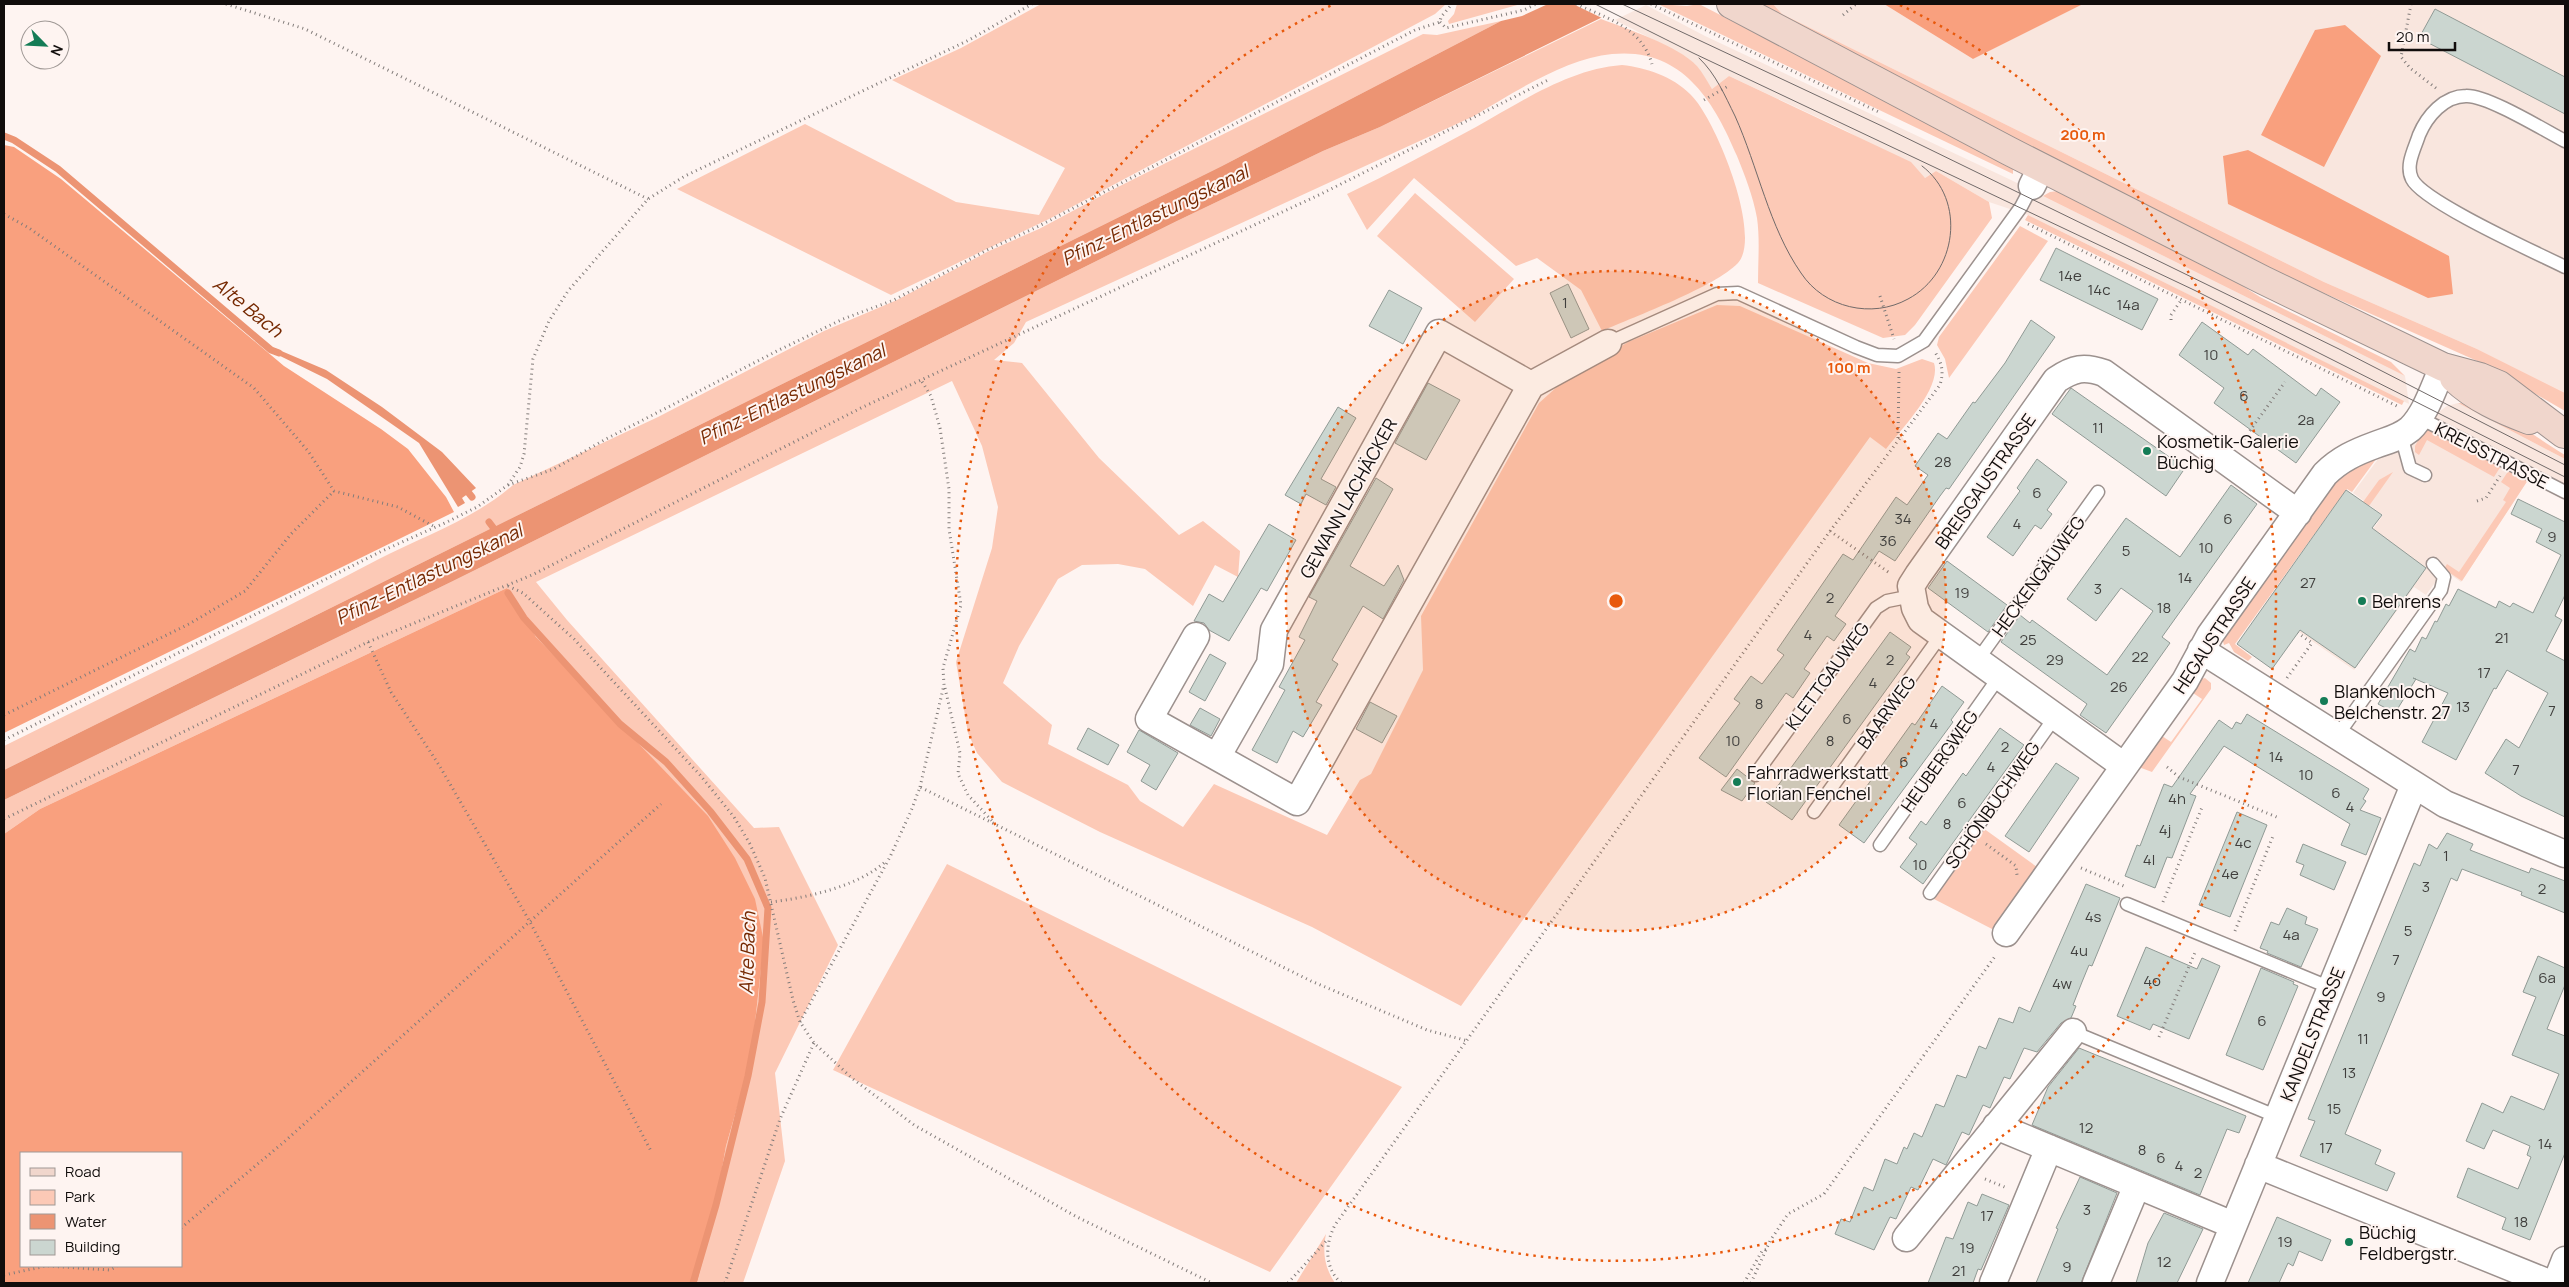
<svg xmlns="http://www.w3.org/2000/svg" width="2569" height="1287" font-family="Manrope,sans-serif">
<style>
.built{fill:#f9e6de}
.green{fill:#fcc9b6}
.forest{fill:#f9a07e;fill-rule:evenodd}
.water{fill:#ec9473}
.pier{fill:#fef4f1}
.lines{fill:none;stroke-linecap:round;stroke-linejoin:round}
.stream{stroke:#ec9473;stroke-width:7}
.building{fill:#cbd6d0;stroke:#909a95}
.lane-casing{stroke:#9c918e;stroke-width:15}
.street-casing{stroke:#9c918e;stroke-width:29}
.secondary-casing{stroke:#9c918e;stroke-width:30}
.path{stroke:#827c7a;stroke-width:3;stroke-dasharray:1 4;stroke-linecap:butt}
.lane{stroke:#fff;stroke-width:12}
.street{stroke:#fff;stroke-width:26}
.secondary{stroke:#f0d6cc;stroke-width:28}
.tram{stroke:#716a69;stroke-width:1}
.ring{fill:none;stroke:#e8590c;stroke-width:2.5;stroke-dasharray:2.5 5}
.poi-dot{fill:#147c56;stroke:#fef4f1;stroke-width:2}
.labels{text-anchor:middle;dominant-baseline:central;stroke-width:4;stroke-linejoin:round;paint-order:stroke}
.number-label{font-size:15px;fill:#403f3d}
.poi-label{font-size:18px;fill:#110d0c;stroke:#fef4f1;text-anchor:start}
.street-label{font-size:18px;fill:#110d0c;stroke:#fef4f1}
.water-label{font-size:19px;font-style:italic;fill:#762902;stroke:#fef4f1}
.centre{fill:#e8590c;stroke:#fef4f1;stroke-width:2.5}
.ring-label{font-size:15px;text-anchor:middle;font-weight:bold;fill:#e8590c;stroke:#fef4f1;stroke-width:4;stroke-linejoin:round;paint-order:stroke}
</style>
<rect width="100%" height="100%" fill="#fef4f1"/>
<path class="built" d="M1773,4h111l89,55 110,-55h482v389l-88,-44 -153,-67 -542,-268z
M1646,5l59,31 306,144 394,196 4,28 -381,-189 -39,-13 -53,-31 -11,7 -78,-47 -118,-55 -17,13 -16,-24 -11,-9 -70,-36z
M2458,403l107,56v27l-133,-69 15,-11z
M2425,425l103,55 -67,102 -17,-12 -18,25 -12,-8 -60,83 -55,-38 84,-117 -30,-22 31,-42z"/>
<path class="green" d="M1041,4h405l-11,10 -386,205 -158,76 -214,-106 128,-65 151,78 83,13 26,-47 -173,-88 69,-32z
M1457,4h64l-72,20 -1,-3 6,-7z
M1658,4l29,2 12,-2 314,162v8z
M1757,4h16l9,10 542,268 153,67 88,44v18l-81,-47 -185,-82 -254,-124z
M1601,19c26,10 78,27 96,47 6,7 10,15 15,23l17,-13 182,86 14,16 11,-7 53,31 3,16 -77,107 -10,10 -22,3 -125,-55c0,-22 2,-44 -1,-65 -4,-22 -12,-42 -20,-62 -23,-55 -55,-109 -125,-102 -46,4 -99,39 -138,62l-448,206 -12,21 -20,17 28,3 77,95 80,77 24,-14 37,30 -2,26 -23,-12 -22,41 -48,-37 -27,-5 -36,1 -24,14 -39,67 -16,37 49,42 -4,19 80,41 12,16 43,26 31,-43 113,51 33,-55 11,-6 52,-104 -2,-54 118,-213 20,-18 69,-43 89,-37 23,1 128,57 28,6 26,-10 12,4c8,25 -33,66 -48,86l-16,-12 -409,569 -149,-79 -212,-95 -98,-50 -25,-29 -9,-20 -12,-71 36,-114 6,-41 -16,-61 -30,-65 -416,201 31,38 187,208 25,-1 59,118 -63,128 10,88 -42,122h-46l15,-58 14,-79 25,-87 13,-117 -228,-305 -29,-49 -467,221 -36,25v-34l447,-218 726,-361 146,-70 57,-24z
M1501,21l-279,145 -1218,604v-24c124,-62 250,-121 373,-186 46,-24 96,-40 136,-75l145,-68 166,-86 73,-31 92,-49 50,-22 73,-39 311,-156 14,1z
M1622,65c25,3 50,11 68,29 25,23 73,141 48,169 -23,24 -102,53 -136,68l-21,-41 -44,-32 -21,8 -102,-88 -47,52 -20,-36c44,-21 86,-44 129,-67 45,-25 93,-58 146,-62z
M2058,191l12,2 138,71 52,33 131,65 14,14 -362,-180 7,-4z
M1415,193l99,86 -39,43 -98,-86z
M2028,215l376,186 -2,4 -377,-185z
M2020,226l28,15 -99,137 -4,-19 -8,-14 2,-8z
M2458,403c40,1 74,33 107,52v4z
M2426,426l75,40 -7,11 -67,-37 -8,15 -4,-3v-6z
M2382,451l-30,41 -5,-3 -112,155 17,13 -4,4 -14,-9 -5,-9 -5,2 -2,-7 110,-162z
M2509,470l19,10 -66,101 -18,-12 3,-5 12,8 47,-70 -3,-2 7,-12 -9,-6z
M2393,472l-24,34 -6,-4 16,-22z
M2205,678l6,5v6l-59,83 -16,-6 23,-32 12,8 31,-43 -12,-8 11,-12z
M1983,828l54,39 -45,62 -58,-30z
M947,864l455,223 -132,185 -437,-202z
M1326,1234c-4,19 -1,34 9,49h-39z"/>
<path class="forest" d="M1884,4h199l-110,55z
M2345,25l36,31 -57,111 -63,-32 54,-105z
M4,145l10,2 47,32 223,187 97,63 27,20 38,48 8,15 -450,221z
M2248,150l201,106 4,38 -25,4 -200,-94 -5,-48z
M507,588l29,49 172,179 27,42 20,41 9,43 -13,117 -25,87 -14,79 -15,58h-693v-449l36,-25zM181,1153v113h-160v-113z"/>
<path class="water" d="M1548,4h81l-249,123 -57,24 -146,70 -726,361 -447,218v-30l1218,-604 279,-145 21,-5z
M272,347l54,23 56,37 60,45 34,36 -14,10 3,5 -7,4 -39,-64 -92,-64 -53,-26z"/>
<path class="pier" d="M1573,4h58l-27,15z"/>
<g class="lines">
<path class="stream" d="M4,136l10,4 44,29 213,181 8,3
M464,487l8,10
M489,522l9,12
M508,593l16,25 96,106 46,38 44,49 37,48 21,49 -6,94 -14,74 -32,129 -23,78"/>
</g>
<path class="building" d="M2435,9l130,68v37l-146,-76z
M2056,248l102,51 -16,31 -102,-50z
M1568,284l21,45 -18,9 -21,-45z
M1389,290l33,18 -19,36 -34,-18z
M2031,320l24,17 -106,152 -3,-1 -6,8 -45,65 -16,-10 -44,65 11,8 -12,17 -7,-5 -23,33 6,4 -17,25 -7,-5 -60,84 -27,-19 41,-55 -6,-4 17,-23 11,8 22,-29 -7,-5 66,-96 10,6 43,-63 11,8 21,-30 -13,-9 23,-33 9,6 26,-37 2,1 30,-40z
M2202,322l46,33 5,-6 63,47 5,-8 19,14 -44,61 -82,-60 10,-15 -45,-33z
M1428,383l32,17 -34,60 -31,-17z
M2071,388l114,80 -19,28 -114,-82z
M1338,407l18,11 -35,61 15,8 -10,18 -20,-11 -5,10 -16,-9z
M2037,459l30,23 -20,28 5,4 -11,15 -6,-4 -22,31 -26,-19 33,-46 -3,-3z
M1376,478l17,11 -43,77 34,20 14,-21 6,15 -21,39 -20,-13 -31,54 6,4 -22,38 6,3 -19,32 -10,-6 -16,32 -25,-13 33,-60 -6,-3 26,-47 -6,-3 18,-36 -8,-4z
M2231,485l26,19 -95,133 8,6 -64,90 -26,-18 7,-11 -86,-62 19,-27 10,8 2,-3 75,55 46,-64 -32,-23 -25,33 -29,-22 59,-81 54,39z
M2346,490l36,25 -10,13 54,40 -71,100 -55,-38 -28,39 -35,-25z
M2518,499l47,23v73l-10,21 7,4 -16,31 19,10v156l-44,-21 -36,-23 21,-34 13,9 29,-55 -41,-23 -11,19 -2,-1 -38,72 -34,-18 26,-49 -35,-15 3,1 -21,34 -17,-9 32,-55 5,3 7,-15 4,2 9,-18 2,1 9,-18 3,2 9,-17 38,19 3,-7 11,6 3,-4 20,10 28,-58 -25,-13 6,-13 -31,-15z
M1269,524l27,16 -29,51 -6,-3 -32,53 -20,-11 -5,-7 -10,-2 15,-27 14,8z
M1947,561l60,44 -19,27 -60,-44z
M1890,632l21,15 -5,7 4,3 -118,163 -26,-18z
M1210,654l16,9 -21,38 -16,-9z
M1942,686l22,16 -13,18 2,2 -89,121 -25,-18 73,-102 3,2z
M1370,702l27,14 -15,27 -26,-14z
M1200,708l20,11 -9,17 -21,-11z
M2247,714l122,75 -6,10 3,2 -6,9 21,8 -15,37 -25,-10 9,-21 -126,-78 -34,48 6,2 -24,62 -5,-1 -12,31 -30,-12 12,-31 3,1 24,-62 8,3 47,-67 13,9 4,-7 5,2z
M1088,728l31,17 -11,20 -31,-16z
M2000,728l24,17 -101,139 -23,-17 17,-23 -8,-6 12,-17 5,4 37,-52 3,3z
M1139,730l39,23 -22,37 -15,-9 9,-16 -23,-13z
M2056,763l23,15 -50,74 -24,-16z
M1737,769l18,14 -13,18 -21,-11z
M2237,812l30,13 -37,92 -31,-12z
M2447,833l26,11 -3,6 59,23 2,-5 34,13v32l-44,-18 1,-3 -60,-23 -5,12 -6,-3 -106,256 36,16 -6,14 20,9 -8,18 -87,-35 15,-35 -7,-2 106,-256 6,3 9,-22 8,5z
M2303,844l43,18 -12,28 -34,-15 4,-10 -8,-3z
M2086,884l34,14 -28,68 -3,-1 -7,17 -9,23 3,1 -5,12 -10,5 -24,29 -13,-4 -14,31 -6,-2 -14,31 -7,-3 -14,30 -7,-3 -16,33 -13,-6 -15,31 -7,-3 -15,32 -6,-2 -16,33 -39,-16 6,-15 9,3 14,-35 9,4 12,-32 12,5 7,-17 3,2 7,-16 8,4 14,-33 8,3 13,-32 9,3 13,-32 7,3 13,-31 14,5 6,-16 11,5z
M2287,908l20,9 -2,7 13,5 -17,38 -34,-14 1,-2 -8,-3 11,-26 8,3z
M2146,947l51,22 5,-11 18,8 -31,73 -36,-15 -3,6 -33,-14z
M2538,956l27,12v17l-18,44 18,7v117l-35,87 -28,-11 4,-11 -49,-21 11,-29 50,21 13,-32 -4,-2 3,-9 -37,-16 -9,19 -18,-8 16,-38 21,10 8,-17 33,14 15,-36 -47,-19 24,-58 -13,-5z
M2261,968l33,14 -1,2 5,2 -35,84 -37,-15z
M2079,1048l167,68 -7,17 -12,-4 -27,66 -168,-70 16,-38z
M2080,1177l37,16 -36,90h-45l22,-54 -2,-1z
M1982,1194l27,11 -28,65 -3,-1 -5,14h-45l18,-46 7,2 15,-37 9,4z
M2164,1213l39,16 -26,54h-41l12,-40z
M2277,1217l54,23 -9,21 -23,-10 -6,15 -5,-3 -9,20h-31z"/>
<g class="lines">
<g class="lane-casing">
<path id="lane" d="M2565,141c-21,-11 -78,-46 -99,-45 -22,0 -39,20 -47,39 -4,13 -14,30 -7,44 11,23 125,74 153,88
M1608,343l109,-49 21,-1 118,54 21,8 21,1 26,-15 97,-134 11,-21
M2418,417l147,75
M2401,435l9,33 15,7
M1977,661l121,-169
M2337,736l104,-146 3,-13 -11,-13
M1755,775l121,-167 11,-7 25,-5
M1814,812l127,-177
M1880,845l119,-168
M1930,893l125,-176
M2127,904l204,84
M2073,1032l205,85"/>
</g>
<g class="street-casing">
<path id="street" d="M2032,186l9,-18
M1439,333l92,52 -234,417 -80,-45 53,-93 4,-34z
M1531,385l77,-42
M1196,636l-47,83 68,38
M2201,650l244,154 120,50
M2124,766l-203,-146 -6,-12 -4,-22 7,-11 138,-195c18,-12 28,-14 48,-7l194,140
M2006,933l179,-252 25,-46 115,-161c15,-15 31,-22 50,-29 13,-5 24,-7 35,-16 16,-15 24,-43 33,-62
M1996,1126l237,99
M2258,1165l291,118
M1906,1238l167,-206
M1993,1283l56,-135
M2096,1283l41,-98
M2210,1283l204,-498
M2556,1283l9,-23"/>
</g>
<g class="secondary-casing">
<path id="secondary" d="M1731,4l278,147 254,129 180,87 37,10 19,8 65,49
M2454,378c21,20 48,32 75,42"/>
</g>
<path class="path" d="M226,4l79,25 343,170
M1576,4c31,14 66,24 76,60
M1651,4l230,109
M2411,4l-10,53 9,11 27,21
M1843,15l13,-11
M1440,22l6,6 78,-18 12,-6
M1704,100l26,-15
M4,214l25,14 225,160 54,63 26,40 64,16 37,20
M2028,224l371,183
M1880,296l14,43
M2171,320v-5l11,-16
M1898,438l1,-66
M2241,443l44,-61
M508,485l12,-18 4,-13 9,-95 16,-38 19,-30 80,-92 37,-23 284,-136 63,-36
M2477,501l9,-3 14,-22
M1830,531l61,43
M508,586l15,7 51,46 126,136 34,42 16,27 15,34 28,122 7,22 14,21 39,36 61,46 163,92 135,66
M368,642l23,50 48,73 91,157 121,229
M2287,678l25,-35 -14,-10
M945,688l15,65 -2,21 10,21 26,28
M4,715l185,-91 56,-33 46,-57 43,-43
M4,740l378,-189 65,-29 30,-15 31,-22 46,-16 50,-29 175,-90 64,-31 51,-19 93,-50 50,-23 378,-197 25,-8 1,-5 11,-13
M2167,767l12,10 100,41
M920,787l24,-102 -1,-17 18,-63 -12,-76v-40l-9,-61 -9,-32 -10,-16
M4,819l364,-177 164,-67 331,-168 458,-213 227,-114
M1986,844l30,22 1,9
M2081,868l45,19
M771,902c35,-4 89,-16 115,-41
M2163,902l40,-97
M2235,931l38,-95
M800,1022l90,-165 21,-46 9,-24 391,194 116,49 41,11
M2159,1037l37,-87
M1985,1179l22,9
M181,1228l103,-86 377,-338
M48,1266l62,4 7,-4
M4,1275l42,-9
M725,1283l55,-164 34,-76
M1288,1283l40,-44
M1341,1283c-17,-16 -16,-39 -6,-58l495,-694 110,-146c4,-14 2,-21 -5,-33
M1744,1283l18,-32 5,-2
M1751,1283l19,-42 18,-27 36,-20 172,-239"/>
<use href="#lane" class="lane"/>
<use href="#street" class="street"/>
<use href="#secondary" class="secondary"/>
<path class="tram" d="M1595,4l98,49 501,237 371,187
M1622,4l262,123 455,222 226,116
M1699,58c17,16 26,38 36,58 23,51 34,111 66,157 23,35 71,46 107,26 49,-26 59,-99 14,-133"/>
</g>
<circle cx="1616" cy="601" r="330" fill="#e8590c" fill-opacity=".12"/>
<g class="ring">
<circle cx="1616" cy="601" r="330"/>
<path d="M1900 5A660 660 0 1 1 1332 5"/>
</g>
<g class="poi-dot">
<circle cx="2147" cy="451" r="5"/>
<circle cx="2362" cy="601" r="5"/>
<circle cx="2324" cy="701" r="5"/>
<circle cx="1737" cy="782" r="5"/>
<circle cx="2349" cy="1242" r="5"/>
</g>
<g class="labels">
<g class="number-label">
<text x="2070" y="275">14e</text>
<text x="2099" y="289">14c</text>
<text x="1565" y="302">1</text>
<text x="2128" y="304">14a</text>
<text x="2211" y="354">10</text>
<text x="2244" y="395">6</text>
<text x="2306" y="419">2a</text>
<text x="2098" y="427">11</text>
<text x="1943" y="461">28</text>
<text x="2037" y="492">6</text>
<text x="1903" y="518">34</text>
<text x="2228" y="518">6</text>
<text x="2017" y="523">4</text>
<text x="2552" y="536">9</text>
<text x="1888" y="540">36</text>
<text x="2206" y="547">10</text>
<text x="2126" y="550">5</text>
<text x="2185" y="577">14</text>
<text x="2308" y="582">27</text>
<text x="2098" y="588">3</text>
<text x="1962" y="592">19</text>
<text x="1830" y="597">2</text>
<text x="2164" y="607">18</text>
<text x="1808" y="634">4</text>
<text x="2502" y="637">21</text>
<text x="2028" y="639">25</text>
<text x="2140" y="656">22</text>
<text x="1890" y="659">2</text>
<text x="2055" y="659">29</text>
<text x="2484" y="672">17</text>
<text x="1873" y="682">4</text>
<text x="2119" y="686">26</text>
<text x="1759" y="703">8</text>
<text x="2463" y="706">13</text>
<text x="2552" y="710">7</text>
<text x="1847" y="718">6</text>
<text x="1934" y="723">4</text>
<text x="1733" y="740">10</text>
<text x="1830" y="740">8</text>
<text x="2005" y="746">2</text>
<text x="2276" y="756">14</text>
<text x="1904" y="761">6</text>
<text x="1991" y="766">4</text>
<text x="2516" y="769">7</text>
<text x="2306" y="774">10</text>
<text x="2336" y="792">6</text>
<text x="2177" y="798">4h</text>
<text x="1962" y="802">6</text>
<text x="2350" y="806">4</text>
<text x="1947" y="823">8</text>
<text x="2165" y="829">4j</text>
<text x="2243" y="842">4c</text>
<text x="2446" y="855">1</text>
<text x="2149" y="859">4l</text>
<text x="1920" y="864">10</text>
<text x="2230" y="873">4e</text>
<text x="2426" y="886">3</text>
<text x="2542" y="888">2</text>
<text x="2093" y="916">4s</text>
<text x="2408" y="930">5</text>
<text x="2291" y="934">4a</text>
<text x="2079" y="950">4u</text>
<text x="2396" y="959">7</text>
<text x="2547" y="977">6a</text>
<text x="2152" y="980">4o</text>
<text x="2062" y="983">4w</text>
<text x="2381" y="996">9</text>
<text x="2262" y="1020">6</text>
<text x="2363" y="1038">11</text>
<text x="2349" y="1072">13</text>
<text x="2334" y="1108">15</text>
<text x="2086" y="1127">12</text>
<text x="2545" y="1143">14</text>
<text x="2326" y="1147">17</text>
<text x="2142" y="1149">8</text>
<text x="2161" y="1157">6</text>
<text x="2179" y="1165">4</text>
<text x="2198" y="1172">2</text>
<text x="2087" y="1209">3</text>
<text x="1987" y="1215">17</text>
<text x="2521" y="1221">18</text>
<text x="2285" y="1241">19</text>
<text x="1967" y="1247">19</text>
<text x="2164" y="1261">12</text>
<text x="2067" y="1266">9</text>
<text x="1959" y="1270">21</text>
</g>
<g class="poi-label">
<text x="2157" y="441">Kosmetik-Galerie<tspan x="2157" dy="21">Büchig</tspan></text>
<text x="2372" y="601">Behrens</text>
<text x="2334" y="691">Blankenloch<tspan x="2334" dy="21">Belchenstr. 27</tspan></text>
<text x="1747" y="772">Fahrradwerkstatt<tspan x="1747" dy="21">Florian Fenchel</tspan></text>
<text x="2359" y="1232">Büchig<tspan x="2359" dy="21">Feldbergstr.</tspan></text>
</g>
<g class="street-label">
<text transform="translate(2492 455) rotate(27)">KREISSTRASSE</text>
<text transform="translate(1985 481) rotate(-55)">BREISGAUSTRASSE</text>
<text transform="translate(1348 498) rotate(-61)">GEWANN LACHÄCKER</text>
<text transform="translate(2038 576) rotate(-54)">HECKENGÄUWEG</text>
<text transform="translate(2214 635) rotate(-57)">HEGAUSTRASSE</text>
<text transform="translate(1827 676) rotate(-54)">KLETTGAUWEG</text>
<text transform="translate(1886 712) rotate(-54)">BAARWEG</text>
<text transform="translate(1939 761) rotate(-55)">HEUBERGWEG</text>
<text transform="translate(1992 805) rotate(-55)">SCHÖNBUCHWEG</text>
<text transform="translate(2312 1034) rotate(-68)">KANDELSTRASSE</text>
</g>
<g class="water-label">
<text transform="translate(1155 215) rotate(-26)">Pfinz-Entlastungskanal</text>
<text transform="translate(248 307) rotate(39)">Alte Bach</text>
<text transform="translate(792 394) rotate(-26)">Pfinz-Entlastungskanal</text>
<text transform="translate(429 574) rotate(-26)">Pfinz-Entlastungskanal</text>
<text transform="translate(747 953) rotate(-88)">Alte Bach</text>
</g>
</g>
<circle cx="1616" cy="601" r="8" class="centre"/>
<g class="ring-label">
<text x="2083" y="140">200 m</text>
<text x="1849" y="373">100 m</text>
</g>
<rect width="2569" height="1287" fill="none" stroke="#110d0c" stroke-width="10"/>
<rect x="20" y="1152" width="162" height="115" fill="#fef4f1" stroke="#9f9895"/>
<rect x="30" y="1168" width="25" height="8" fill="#f0d6cc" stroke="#9f9895"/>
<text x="65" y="1177" font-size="15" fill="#110d0c">Road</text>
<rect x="30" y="1190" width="25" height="15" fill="#fcc9b6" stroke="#9f9895"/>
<text x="65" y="1202" font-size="15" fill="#110d0c">Park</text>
<rect x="30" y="1214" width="25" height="15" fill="#ec9473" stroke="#9f9895"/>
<text x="65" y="1227" font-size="15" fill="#110d0c">Water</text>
<rect x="30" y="1240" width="25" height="15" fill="#cbd6d0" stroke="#9f9895"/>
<text x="65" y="1252" font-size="15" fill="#110d0c">Building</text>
<g transform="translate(45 45) rotate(114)"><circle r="24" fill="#fef4f1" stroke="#9f9895"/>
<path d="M0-4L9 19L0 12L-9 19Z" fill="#147c56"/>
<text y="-8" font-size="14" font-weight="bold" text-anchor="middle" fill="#110d0c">N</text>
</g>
<path d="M2389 42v8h66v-8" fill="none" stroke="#110d0c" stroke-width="2.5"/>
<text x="2396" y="42" font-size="15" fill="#110d0c" stroke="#fef4f1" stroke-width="4" paint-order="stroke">20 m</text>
</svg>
